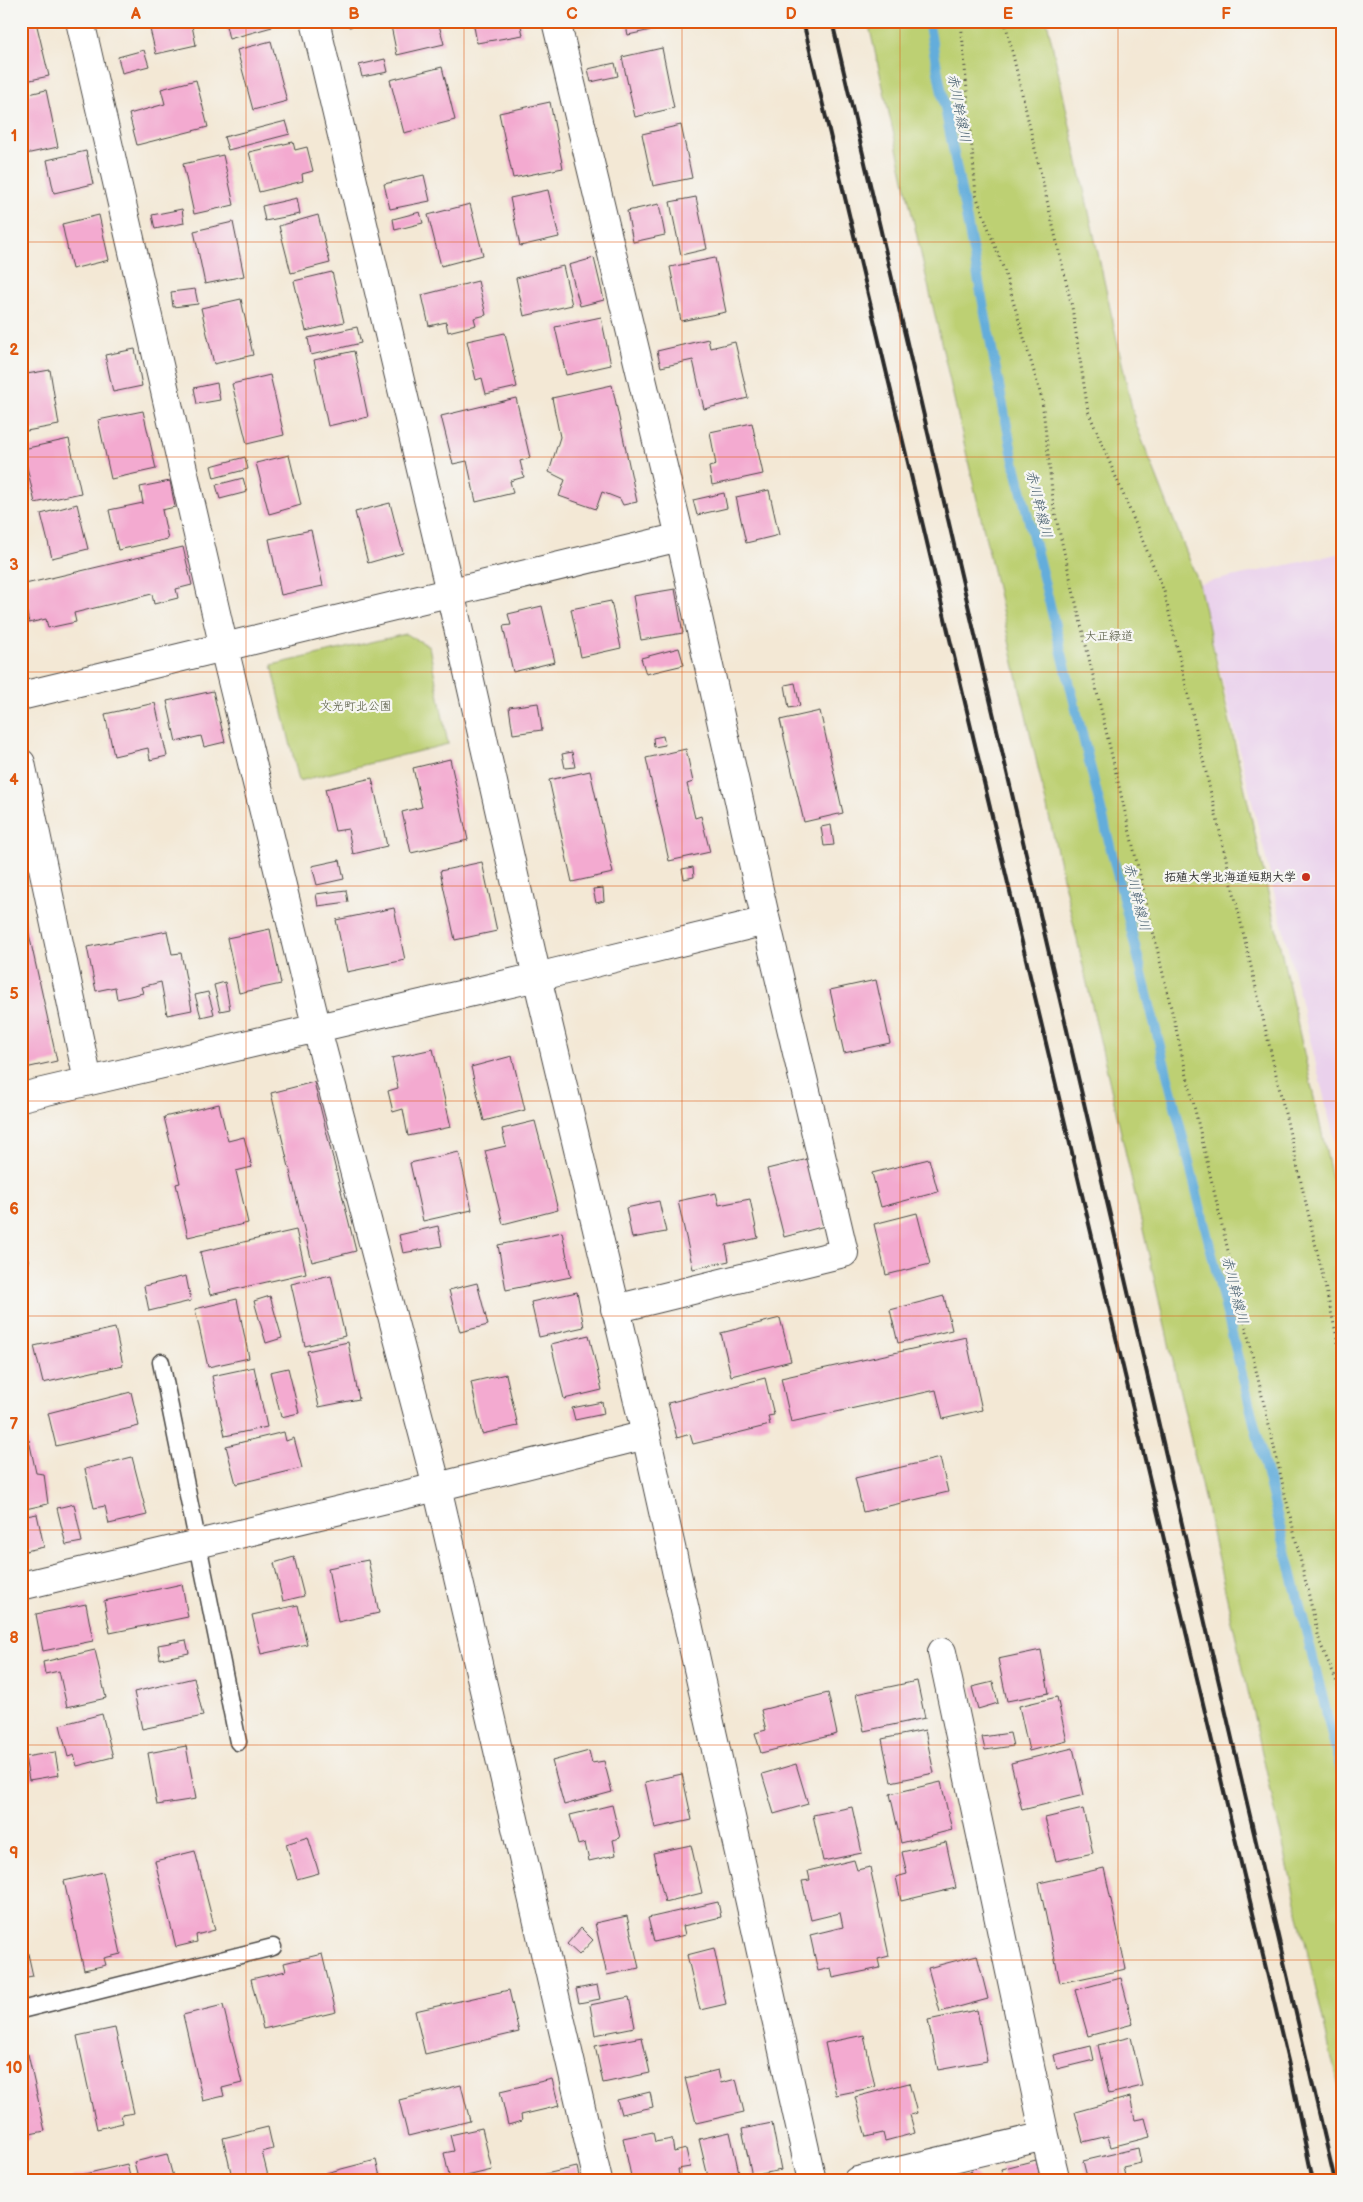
<svg xmlns="http://www.w3.org/2000/svg" width="1363" height="2202" font-family="'Balsamiq Sans','Klee One',sans-serif">
<style>
.built{fill:#ead1ec}
.green{fill:#bdd073;stroke:#747e4f}
.lines{fill:none;stroke-linecap:round;stroke-linejoin:round}
.stream{stroke:#63addb;stroke-width:10}
.building{fill:#f3aad0}
.service-casing{stroke:#494744;stroke-width:19}
.minor-casing{stroke:#494744;stroke-width:30}
.tertiary-casing{stroke:#494744;stroke-width:30}
.path{stroke:#494744;stroke-width:3;stroke-dasharray:1 4;stroke-linecap:butt}
.service{stroke:#fff;stroke-width:16}
.minor{stroke:#fff;stroke-width:28}
.tertiary{stroke:#fff;stroke-width:28}
.rail{stroke:#2b2b2b;stroke-width:4}
.grid{fill:none;stroke:#df570e;stroke-width:1;stroke-opacity:0.55}
.poi-dot{fill:#c8321e;stroke:#f6f6f2;stroke-width:2}
.labels{text-anchor:middle;dominant-baseline:central;stroke-width:4.5;stroke-linejoin:round;paint-order:stroke}
.park-label{font-size:12px;fill:#50543d;stroke:#f6f6f2}
.poi-label{font-size:12px;font-weight:bold;fill:#2b2b2b;stroke:#f6f6f2;text-anchor:end}
.water-label{font-size:14px;font-style:italic;fill:#3f5869;stroke:#f6f6f2}
.neatline{fill:none;stroke:#df570e;stroke-width:2}
.grid-label{font-size:16px;text-anchor:middle;font-weight:bold;fill:#df570e}
</style>
<rect width="100%" height="100%" fill="#f6f6f2"/>
<filter id="ink" filterUnits="userSpaceOnUse"><feTurbulence type="fractalNoise" baseFrequency=".02" numOctaves="2"/><feDisplacementMap in="SourceGraphic" scale="10" xChannelSelector="R" yChannelSelector="G"/><feConvolveMatrix kernelMatrix="1 2 1 2 8 2 1 2 1" color-interpolation-filters="sRGB"/></filter>
<filter id="wash" filterUnits="userSpaceOnUse"><feTurbulence type="fractalNoise" baseFrequency=".0096" numOctaves="4" result="noise"/><feDisplacementMap in="SourceGraphic" scale="20" xChannelSelector="R" yChannelSelector="G"/><feGaussianBlur stdDeviation="1.12" result="paint"/><feColorMatrix in="noise" values="0 0 0 0 0 0 0 0 0 0 0 0 0 0 0 0 0 1.4 0 .05"/><feComposite in="paint" operator="in"/></filter>
<g filter="url(#wash)">
<rect width="100%" height="100%" fill="#f3e8d5"/>
<path class="built" d="M1342,553v618l-143,-587z"/>
<path class="green" d="M868,21h179l88,401 64,162 143,639v881z
M406,634l23,12 19,98 -149,37 -27,-116z"/>
<g class="lines">
<path class="stream" d="M928,21l85,436 329,1318"/>
</g>
<g id="blocks">
<path class="building" d="M148,21h43l5,24 -40,9z
M225,21h46l1,6 -43,12z
M348,21h26v1l-25,5z
M390,21h48l6,23 -47,11z
M473,21h47l3,14 -46,8z
M625,21h39l1,6 -37,8z
M36,22l13,54 -28,6v-57z
M271,41l16,60 -34,9 -16,-60z
M662,48l12,60 -39,9 -13,-60z
M144,50l5,16 -27,7 -4,-16z
M385,59l3,13 -26,5 -3,-12z
M615,63l3,13 -27,6 -3,-13z
M442,67l13,53 -51,13 -14,-53z
M196,80l12,47 -71,18 -8,-31 36,-10 -4,-15z
M46,90l12,57 -37,8v-59z
M550,102l13,66 -50,10 -14,-65z
M286,121l4,13 -62,16 -4,-13z
M681,125l11,53 -39,8 -11,-52z
M293,142l2,8 12,-3 6,24 -11,3 1,7 -44,11 -10,-40z
M86,151l7,33 -39,9 -7,-33z
M223,155l11,50 -40,9 -11,-50z
M424,175l6,26 -40,8 -6,-25z
M548,190l11,47 -39,9 -10,-48z
M696,197l11,52 -26,6 -11,-53z
M297,198l3,16 -35,7 -3,-15z
M470,204l13,51 -42,11 -13,-51z
M659,204l6,31 -32,7 -6,-31z
M182,209l2,14 -29,6 -3,-14z
M420,212l3,11 -28,7 -2,-11z
M99,215l10,45 -37,9 -10,-45z
M318,215l12,48 -39,10 -12,-47z
M233,222l11,54 -39,8 -11,-53z
M594,258l10,42 -24,6 -11,-41z
M715,258l11,54 -45,9 -11,-54z
M563,266l9,39 -48,11 -8,-38z
M332,272l12,50 -38,9 -12,-50z
M478,281l8,34 -12,3 2,7 -28,7 -2,-10 -17,4 -7,-31z
M195,289l3,15 -25,3 -2,-15z
M241,299l12,56 -39,9 -13,-56z
M601,317l10,48 -45,10 -11,-48z
M357,327l4,16 -50,12 -3,-17z
M505,333l12,54 -31,7 -4,-16 -6,2 -9,-39z
M708,339l2,9 25,-6 13,56 -44,11 -11,-49 -32,7 -4,-16z
M135,349l7,37 -29,6 -8,-37z
M354,351l14,66 -40,9 -14,-66z
M50,370l9,55 -38,7v-57z
M270,375l14,60 -37,9 -15,-60z
M217,383l3,17 -23,4 -3,-16z
M612,385l25,117 -14,3 -3,-6 -18,-7 -6,17 -37,-13 6,-16 -16,-8 11,-35 -8,-39z
M516,398l14,60 -10,3 4,16 -14,4 3,12 -37,9 -9,-41 -14,3 -12,-48z
M143,411l13,58 -45,10 -13,-59z
M752,423l11,51 -51,11 -3,-18 7,-2 -6,-33z
M69,439l12,54 -46,10 -12,-54z
M289,455l12,50 -32,9 -13,-51z
M245,457l3,12 -34,9 -3,-12z
M243,478l4,14 -27,7 -4,-14z
M170,481l5,26 -13,3 6,29 -50,11 -9,-40 34,-7 -3,-16z
M769,490l10,45 -33,8 -10,-46z
M724,493l3,15 -30,7 -4,-15z
M390,503l13,50 -35,10 -13,-51z
M77,504l11,45 -36,9 -11,-44z
M311,530l12,56 -42,9 -12,-56z
M183,547l9,38 -16,4 2,9 -24,6 -2,-10 -78,19 2,9 -28,6 -2,-9 -17,4 -8,-38z
M675,589l8,44 -42,7 -8,-44z
M611,601l10,47 -40,9 -10,-48z
M542,606l13,56 -42,10 -10,-46 8,-1 -3,-11z
M679,648l5,17 -38,9 -5,-16z
M795,683l5,23 -11,2 -4,-23z
M213,691l12,51 -21,5 -3,-11 -25,6 -9,-41z
M155,703l12,53 -17,4 -2,-12 -34,8 -9,-42z
M538,703l4,27 -29,4 -4,-27z
M820,711l23,102 -39,9 -24,-102z
M663,736l2,9 -11,2 -1,-9z
M686,749l7,33 -6,2 8,34 6,-2 9,36 -41,9 -23,-103z
M572,752l3,15 -10,1 -3,-14z
M450,759l18,81 -57,13 -9,-41 20,-5 -9,-39z
M590,771l23,102 -41,9 -23,-102z
M372,778l15,68 -34,8 -5,-25 -13,2 -10,-42z
M831,825l3,20 -10,1 -3,-19z
M340,860l4,19 -27,6 -5,-19z
M482,862l15,69 -42,9 -15,-69z
M693,867l1,10 -10,2 -2,-10z
M603,888l1,13 -8,2 -3,-14z
M346,890l2,12 -30,4 -2,-12z
M21,898l36,163 -36,8z
M394,908l11,52 -58,12 -11,-52z
M270,929l11,55 -42,9 -12,-55z
M167,931l5,23 9,-1 11,57 -25,5 -6,-33 -20,5 2,6 -26,6 -2,-12 -19,4 -9,-44z
M876,980l14,63 -46,10 -14,-63z
M225,982l5,27 -10,2 -6,-26z
M208,992l6,22 -13,3 -6,-22z
M433,1049l18,78 -43,9 -5,-27 -10,3 -5,-21 10,-3 -6,-30z
M512,1056l13,54 -41,11 -13,-54z
M314,1082l42,169 -44,11 -41,-169z
M219,1104l9,37 16,-4 8,30 -16,4 12,52 -60,14 -12,-53 4,-1 -16,-66z
M535,1121l23,89 -55,14 -18,-73 21,-5 -4,-17z
M459,1152l13,58 -49,11 -13,-58z
M808,1159l17,67 -41,11 -17,-68z
M929,1159l9,33 -57,15 -9,-34z
M716,1193l3,12 31,-6 8,39 -32,7 3,16 -36,8 -15,-68z
M659,1201l7,31 -34,6 -6,-30z
M917,1213l13,51 -44,11 -12,-51z
M438,1226l4,20 -39,7 -4,-18z
M296,1230l10,43 -96,22 -10,-43z
M562,1232l9,45 -65,13 -8,-45z
M21,1234l8,29 -8,2z
M331,1275l14,61 -40,10 -14,-62z
M186,1276l5,25 -42,10 -5,-25z
M477,1283l11,42 -28,7 -11,-42z
M577,1292l7,35 -45,10 -8,-35z
M270,1296l12,42 -16,5 -12,-42z
M944,1296l8,34 -54,13 -8,-33z
M237,1299l12,59 -41,9 -13,-58z
M780,1318l11,43 -60,15 -10,-43z
M115,1328l8,37 -80,18 -9,-37z
M589,1335l13,55 -38,9 -13,-55z
M966,1337l16,73 -39,9 -7,-29 -145,32 -10,-44z
M348,1342l11,57 -40,8 -12,-56z
M254,1367l13,60 -42,9 -13,-60z
M288,1368l11,45 -18,4 -11,-45z
M506,1374l12,52 -36,8 -11,-52z
M765,1378l9,37 -6,1 2,9 -77,19 -3,-10 -13,4 -9,-35z
M131,1392l8,34 -83,20 -8,-33z
M602,1402l2,12 -29,6 -3,-12z
M284,1432l2,9 8,-3 8,30 -66,16 -10,-38z
M29,1440l7,33 8,1 4,30 -27,6v-68z
M132,1457l15,58 -38,9 -4,-18 -11,2 -9,-39z
M940,1458l8,34 -85,20 -8,-34z
M74,1504l8,38 -16,3 -9,-37z
M37,1514l7,33 -23,5v-35z
M294,1557l10,39 -21,5 -9,-38z
M368,1560l11,53 -41,9 -10,-54z
M182,1584l6,33 -78,16 -6,-32z
M86,1604l7,37 -50,10 -7,-37z
M298,1605l9,39 -46,10 -9,-39z
M186,1640l3,13 -29,6 -2,-14z
M95,1650l11,48 -39,9 -8,-36 -14,3 -2,-12z
M1041,1650l8,43 -42,8 -9,-42z
M194,1678l9,38 -61,13 -8,-37z
M917,1681l8,37 -61,13 -8,-37z
M993,1682l5,21 -20,6 -6,-22z
M828,1693l9,41 -76,19 -6,-20 11,-3 -5,-20z
M1057,1697l10,44 -38,10 -10,-45z
M102,1714l11,43 -36,9 -3,-11 -6,2 -8,-32z
M925,1730l9,43 -43,9 -9,-43z
M1010,1733l3,13 -28,4 -3,-13z
M186,1746l10,53 -39,6 -9,-52z
M1073,1748l11,47 -62,15 -11,-47z
M589,1751l3,12 12,-2 8,31 -48,13 -12,-44z
M55,1752l4,23 -30,5 -4,-23z
M796,1764l12,40 -34,10 -12,-40z
M682,1774l10,46 -37,8 -10,-46z
M941,1782l11,48 -51,13 -11,-49z
M612,1805l8,33 -7,2 3,15 -27,6 -4,-18 -7,2 -8,-30z
M852,1807l10,46 -39,8 -10,-46z
M1083,1809l10,44 -37,8 -11,-43z
M308,1837l11,36 -22,6 -11,-35z
M946,1842l10,46 -55,13 -5,-24 11,-3 -5,-22z
M691,1845l11,48 -37,9 -12,-49z
M195,1851l20,79 -19,5 1,7 -21,5 -21,-86z
M854,1860l3,10 13,-3 19,89 -11,3 2,9 -47,10 -2,-10 -13,3 -8,-36 33,-8 -3,-14 -29,7 -9,-39 8,-1 -2,-9z
M1104,1868l22,101 -66,14 -21,-100z
M103,1872l18,82 -17,4 2,7 -22,5 -20,-89z
M718,1902l3,15 -38,9 2,9 -31,7 -6,-24z
M627,1916l12,52 -32,7 -12,-52z
M581,1928l12,12 -14,15 -12,-11z
M24,1936l9,40 -12,2v-41z
M714,1948l12,56 -26,6 -13,-55z
M322,1954l14,58 -73,17 -12,-50 35,-8 -2,-8z
M977,1955l11,44 -48,13 -12,-44z
M1121,1978l12,46 -45,12 -13,-46z
M597,1985l3,14 -21,4 -3,-14z
M509,1990l10,42 -94,22 -10,-43z
M629,1997l6,30 -40,8 -5,-30z
M223,2005l19,78 -20,5 2,8 -21,5 -20,-86z
M977,2010l10,51 -49,9 -10,-50z
M115,2028l19,85 -13,2 2,8 -26,6 -20,-93z
M864,2035l11,52 -39,8 -11,-52z
M642,2037l8,36 -47,10 -8,-37z
M1131,2037l11,49 -33,8 -11,-49z
M1091,2046l3,14 -37,9 -3,-14z
M28,2054l17,77 -15,3 1,5 -10,2v-86z
M718,2070l3,13 15,-4 8,33 -48,11 -11,-45z
M552,2079l7,27 -38,9 1,6 -14,4 -8,-34z
M909,2083l8,30 -7,2 5,18 -30,8 -2,-8 -17,4 -11,-40z
M461,2085l9,36 -62,15 -9,-36z
M650,2092l3,15 -32,7 -4,-14z
M1130,2097l5,23 10,-2 5,19 -39,10 -3,-11 -25,6 -8,-30z
M772,2123l9,47 -29,6 -10,-47z
M268,2127l5,22 -11,3 7,28 -36,1 -10,-43z
M482,2128l10,42 -42,10 -6,-27 10,-2 -4,-16z
M653,2132l2,10 17,-3 2,13 12,-3 4,18 -12,2 2,12h-48l-9,-43z
M730,2132l10,45 -15,4h-16l-10,-42z
M1138,2148l3,15 -18,4 3,14h-38l-5,-20z
M167,2154l7,27h-35l-5,-19z
M376,2160l5,21h-53l-2,-8z
M1036,2160l5,21h-37l-3,-12z
M127,2164l4,17h-58l-1,-4z
M577,2167l3,14h-37l-2,-6z
M971,2171l9,10h-21z"/>
</g>
</g>
<g filter="url(#ink)">
<use href="#blocks" fill-opacity="0" stroke="#494744" stroke-width="1"/>
<g class="lines">
<g class="service-casing">
<path id="service" d="M161,1362l77,380
M21,2010l252,-63"/>
</g>
<g class="minor-casing">
<path id="minor" d="M80,21l144,627 93,381 120,458 161,694
M315,21l135,571 87,385 109,458 166,746
M21,696l659,-159
M21,763l67,318
M21,1097l516,-120 229,-56 -86,-384 -124,-516
M615,1309l229,-56 -78,-332
M1045,2136l11,45
M857,2181l188,-45 -103,-484"/>
</g>
<g class="tertiary-casing">
<path id="tertiary" d="M21,1586l416,-99 209,-52"/>
</g>
<path class="path" d="M961,21l15,174 28,75 38,129 12,110 266,1134 22,51
M1005,21l67,286 16,104 76,180 178,768"/>
<use href="#service" class="service"/>
<use href="#minor" class="minor"/>
<use href="#tertiary" class="tertiary"/>
<path class="rail" d="M803,21l485,2040 25,120
M832,21l503,2160"/>
</g>
</g>
<path class="grid" d="M246,21v2160M464,21v2160M682,21v2160M900,21v2160M1118,21v2160M21,242h1321M21,457h1321M21,672h1321M21,886h1321M21,1101h1321M21,1316h1321M21,1530h1321M21,1745h1321M21,1960h1321"/>
<circle class="poi-dot" cx="1306" cy="877" r="5"/>
<g class="labels">
<g class="park-label">
<text x="1109" y="636">大正緑道</text>
<text x="356" y="706">文光町北公園</text>
</g>
<g class="poi-label">
<text x="1296" y="877">拓殖大学北海道短期大学</text>
</g>
<g class="water-label">
<text transform="translate(959 108) rotate(79)">赤川幹線川</text>
<text transform="translate(1039 504) rotate(76)">赤川幹線川</text>
<text transform="translate(1137 897) rotate(76)">赤川幹線川</text>
<text transform="translate(1235 1290) rotate(76)">赤川幹線川</text>
</g>
</g>
<rect width="1363" height="2202" fill="none" stroke="#f6f6f2" stroke-width="55"/>
<rect x="28" y="28" width="1308" height="2146" class="neatline"/>
<g class="grid-label">
<text x="136" y="19">A</text>
<text x="354" y="19">B</text>
<text x="572" y="19">C</text>
<text x="791" y="19">D</text>
<text x="1008" y="19">E</text>
<text x="1226" y="19">F</text>
<text x="14" y="141">1</text>
<text x="14" y="355">2</text>
<text x="14" y="570">3</text>
<text x="14" y="785">4</text>
<text x="14" y="999">5</text>
<text x="14" y="1214">6</text>
<text x="14" y="1429">7</text>
<text x="14" y="1643">8</text>
<text x="14" y="1858">9</text>
<text x="14" y="2073">10</text>
</g>
</svg>
